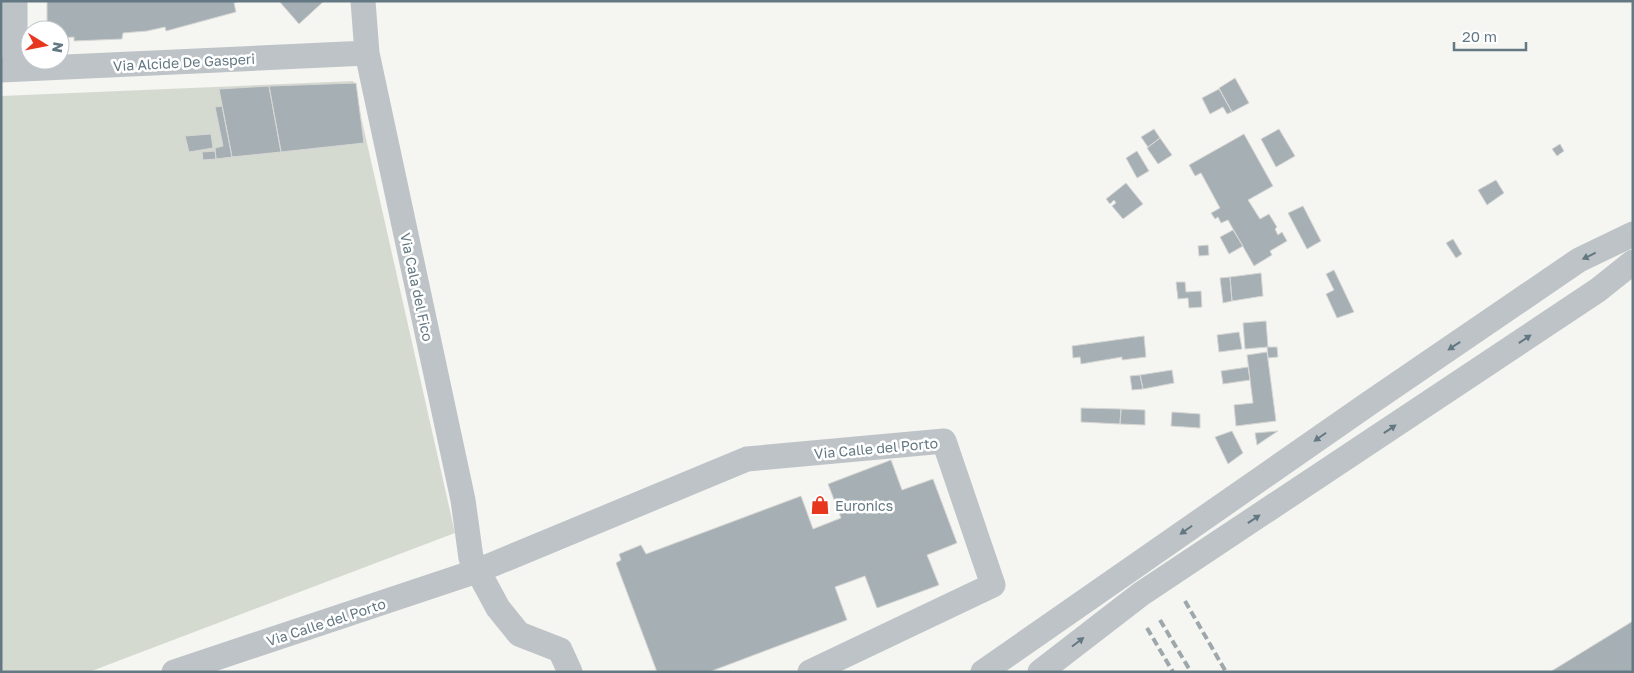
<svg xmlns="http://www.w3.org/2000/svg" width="1634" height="673" font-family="'Golos Text',sans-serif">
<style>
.green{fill:#d5dad0}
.building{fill:#a6b0b4;stroke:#d6d6d4}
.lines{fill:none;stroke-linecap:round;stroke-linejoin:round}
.street{stroke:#bdc3c6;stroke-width:25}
.rail{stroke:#9ea7ab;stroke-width:4;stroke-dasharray:8 4;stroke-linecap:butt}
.oneway{fill:#637883}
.labels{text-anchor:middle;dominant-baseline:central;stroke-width:5;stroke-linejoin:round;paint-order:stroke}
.street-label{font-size:14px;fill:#637883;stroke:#fff}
.poi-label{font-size:14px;fill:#637883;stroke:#fff;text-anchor:start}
</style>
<rect width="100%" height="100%" fill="#f5f5f1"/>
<path class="green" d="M353,81l102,452 -366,139h-88v-576z"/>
<path class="building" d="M47,1h192l-5,2 2,9 -70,19 -1,-4 -18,4 -24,2 -1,6 -48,2v-4l-14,1v-8h-13z
M279,1h45l-25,23z
M1235,78l14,25 -17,9 -13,-24z
M356,83l8,60 -83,9 -12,-66z
M269,86l12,66 -49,5 -13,-68z
M1219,89l13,23 -5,2 -4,-7 -13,7 -8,-16z
M222,106l10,51 -16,2 -1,-11 8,-2 -8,-39z
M1154,129l6,9 -12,9 -7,-10z
M1279,129l16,27 -19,11 -15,-28z
M211,134l2,14 -24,4 -4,-16z
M1244,134l29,52 -25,14 12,19 9,-5 8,13 -2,2 3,6 4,-3 5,9 -17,10 2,4 -18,11 -26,-46 -7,3 -3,-6 -3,2 -4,-6 9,-5 -19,-35 -6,3 -6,-11z
M1160,138l12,17 -14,9 -11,-16z
M1560,144l4,7 -7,5 -5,-7z
M215,151l1,8 -13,1 -1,-8z
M1137,151l12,20 -12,7 -11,-20z
M1496,180l8,13 -17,12 -9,-15z
M1126,183l17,21 -20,15 -11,-13 4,-3 -2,-3 -4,4 -4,-5z
M1303,206l18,35 -14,8 -19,-36z
M1233,230l10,16 -14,8 -9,-17z
M1453,239l9,15 -6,4 -10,-15z
M1208,245l1,10 -10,1 -1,-10z
M1334,270l20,42 -17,6 -11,-24 8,-4 -8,-16z
M1261,273l2,23 -31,5 -2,-24z
M1230,277l2,24 -9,2 -3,-25z
M1176,282h9l1,10 15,-1 1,16 -13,1 -1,-10 -10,1z
M1266,321l2,26 -23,2 -2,-26z
M1239,332l3,17 -23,3 -2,-17z
M1144,336l2,21 -24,3v-3l-41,7 -1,-7 -7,1 -1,-12z
M1267,347h10l1,10 -10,1z
M1267,352l9,69 -40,5 -2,-21 19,-2 -6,-48z
M1248,367l2,13 -27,4 -2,-13z
M1172,370l2,13 -31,6 -3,-14z
M1140,375l3,14 -11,1 -2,-14z
M1081,408l40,1 -1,15 -39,-2z
M1121,409l24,1v15l-25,-1z
M1172,412l28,2v14l-29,-2z
M1232,431l11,22 -15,11 -13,-27z
M1278,431l-21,14 -2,-12z
M891,460l11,30 31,-11 24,64 -30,12 12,30 -62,23 -12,-32 -30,11 12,33 -138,52h-52l-41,-109 5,-3 -2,-6 22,-9 5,9 155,-58 12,33 28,-11 -13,-34z
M1633,621v51h-83z"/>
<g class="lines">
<path class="street" d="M363,1l4,52 96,447 8,58 27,50 21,26 41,16 10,22
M15,69v-68
M1,70l366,-17
M174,672l303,-101 270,-112 197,-18 49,144 -183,87
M983,672l388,-270 208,-142 54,-26
M1040,672l101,-78 457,-304 35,-28"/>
<path class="rail" d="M1185,601l41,71
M1160,620l31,52
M1147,628l26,44"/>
</g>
<defs><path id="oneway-solid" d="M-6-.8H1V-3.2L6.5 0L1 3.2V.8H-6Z" transform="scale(1.25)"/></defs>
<g class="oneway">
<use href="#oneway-solid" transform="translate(1589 256) rotate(154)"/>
<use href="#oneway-solid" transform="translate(1525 339) rotate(-34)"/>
<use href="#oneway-solid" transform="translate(1454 346) rotate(146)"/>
<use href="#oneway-solid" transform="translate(1390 429) rotate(-34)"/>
<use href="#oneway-solid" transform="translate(1320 437) rotate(145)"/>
<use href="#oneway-solid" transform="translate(1254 519) rotate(-34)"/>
<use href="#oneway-solid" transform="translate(1186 530) rotate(145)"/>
<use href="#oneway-solid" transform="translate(1078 642) rotate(-37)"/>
</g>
<defs>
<g id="shop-bare" transform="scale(1.5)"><path d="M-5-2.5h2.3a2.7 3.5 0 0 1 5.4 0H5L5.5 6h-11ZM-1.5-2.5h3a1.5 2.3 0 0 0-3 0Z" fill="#e7381f" stroke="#fff" stroke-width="2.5" paint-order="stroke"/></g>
</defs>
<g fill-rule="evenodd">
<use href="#shop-bare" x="820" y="505"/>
</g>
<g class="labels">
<g class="street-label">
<text transform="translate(184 62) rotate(-3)">Via Alcide De Gasperi</text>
<text transform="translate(417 287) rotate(78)">Via Cala del Fico</text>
<text transform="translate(876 448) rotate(-5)">Via Calle del Porto</text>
<text transform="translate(326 622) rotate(-18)">Via Calle del Porto</text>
</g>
<g class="poi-label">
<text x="835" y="505">Euronics</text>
</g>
</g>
<rect width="1634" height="673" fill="none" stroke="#637883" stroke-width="5"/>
<g transform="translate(45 45) rotate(100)"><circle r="24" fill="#ffffff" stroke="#c1c9cd"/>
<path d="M0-4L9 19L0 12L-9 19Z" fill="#e7381f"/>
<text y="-8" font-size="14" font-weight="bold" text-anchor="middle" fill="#637883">N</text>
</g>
<path d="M1454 42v8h72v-8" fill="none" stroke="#637883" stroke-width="2.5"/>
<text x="1462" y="42" font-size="15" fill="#637883" stroke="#ffffff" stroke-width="4" paint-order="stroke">20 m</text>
</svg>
